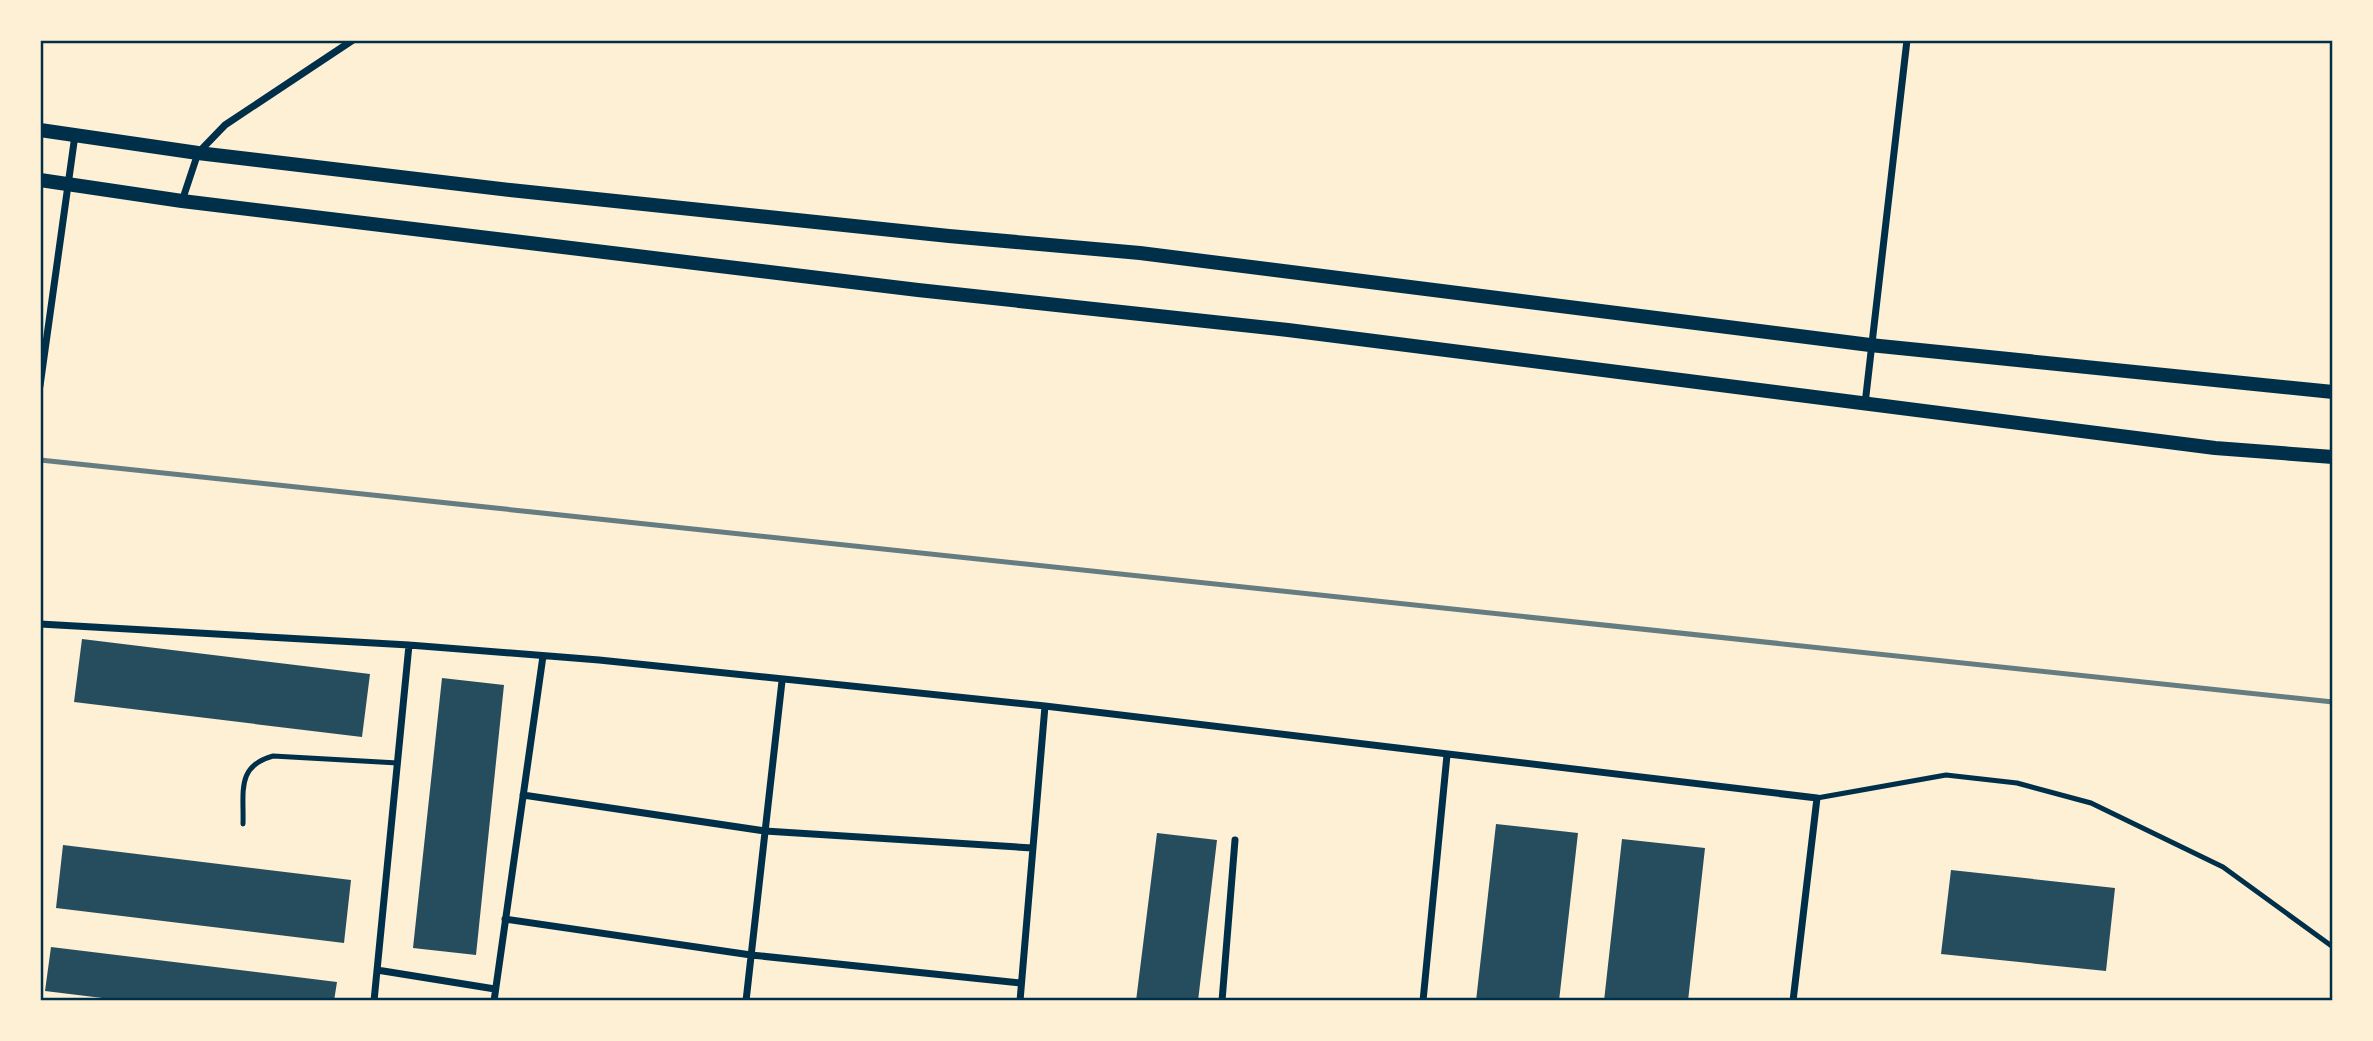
<svg xmlns="http://www.w3.org/2000/svg" width="2373" height="1041" font-family="Mulish,sans-serif">
<style>
.building{fill:#264d5e}
.lines{fill:none;stroke-linecap:round;stroke-linejoin:round}
.service{stroke:#003049;stroke-width:5}
.minor{stroke:#003049;stroke-width:7}
.secondary{stroke:#003049;stroke-width:14}
.rail{stroke:#657d81;stroke-width:5}
.neatline{fill:none;stroke:#003049;stroke-width:2.5}
</style>
<rect width="100%" height="100%" fill="#fdf0d5"/>
<path class="building" d="M82,639l288,35 -8,63 -288,-35z
M442,678l62,7 -28,270 -63,-7z
M1496,824l82,9 -19,168h-83z
M1157,833l60,7 -19,161h-62z
M1622,839l83,9 -17,153h-84z
M63,845l288,35 -7,63 -288,-35z
M1951,870l164,18 -9,83 -165,-17z
M51,947l286,35 -3,19h-207l-82,-10z"/>
<g class="lines">
<path class="service" d="M1817,798l129,-23 71,8 74,20 132,64 110,80
M243,824c1,-32 -7,-58 30,-68l125,7"/>
<path class="minor" d="M182,201l16,-48 27,-28 128,-85
M40,386l35,-251
M1865,404l42,-364
M40,624l369,21 190,15 446,46 772,92 -24,203
M523,795l242,36 267,17
M505,919l246,36 270,28
M377,970l118,19
M374,1001l35,-356
M494,1001l49,-345
M746,1001l36,-320
M1020,1001l25,-295
M1222,1001l13,-161
M1423,1001l24,-246"/>
<path class="secondary" d="M40,130l158,23 312,37 439,46 191,17 730,92 463,47
M40,180l142,21 736,89 370,40 927,118 118,9"/>
<path class="rail" d="M40,460l2293,242"/>
</g>
<rect width="2373" height="1041" fill="none" stroke="#fdf0d5" stroke-width="84"/>
<rect x="42" y="42" width="2289" height="957" class="neatline"/>
</svg>
